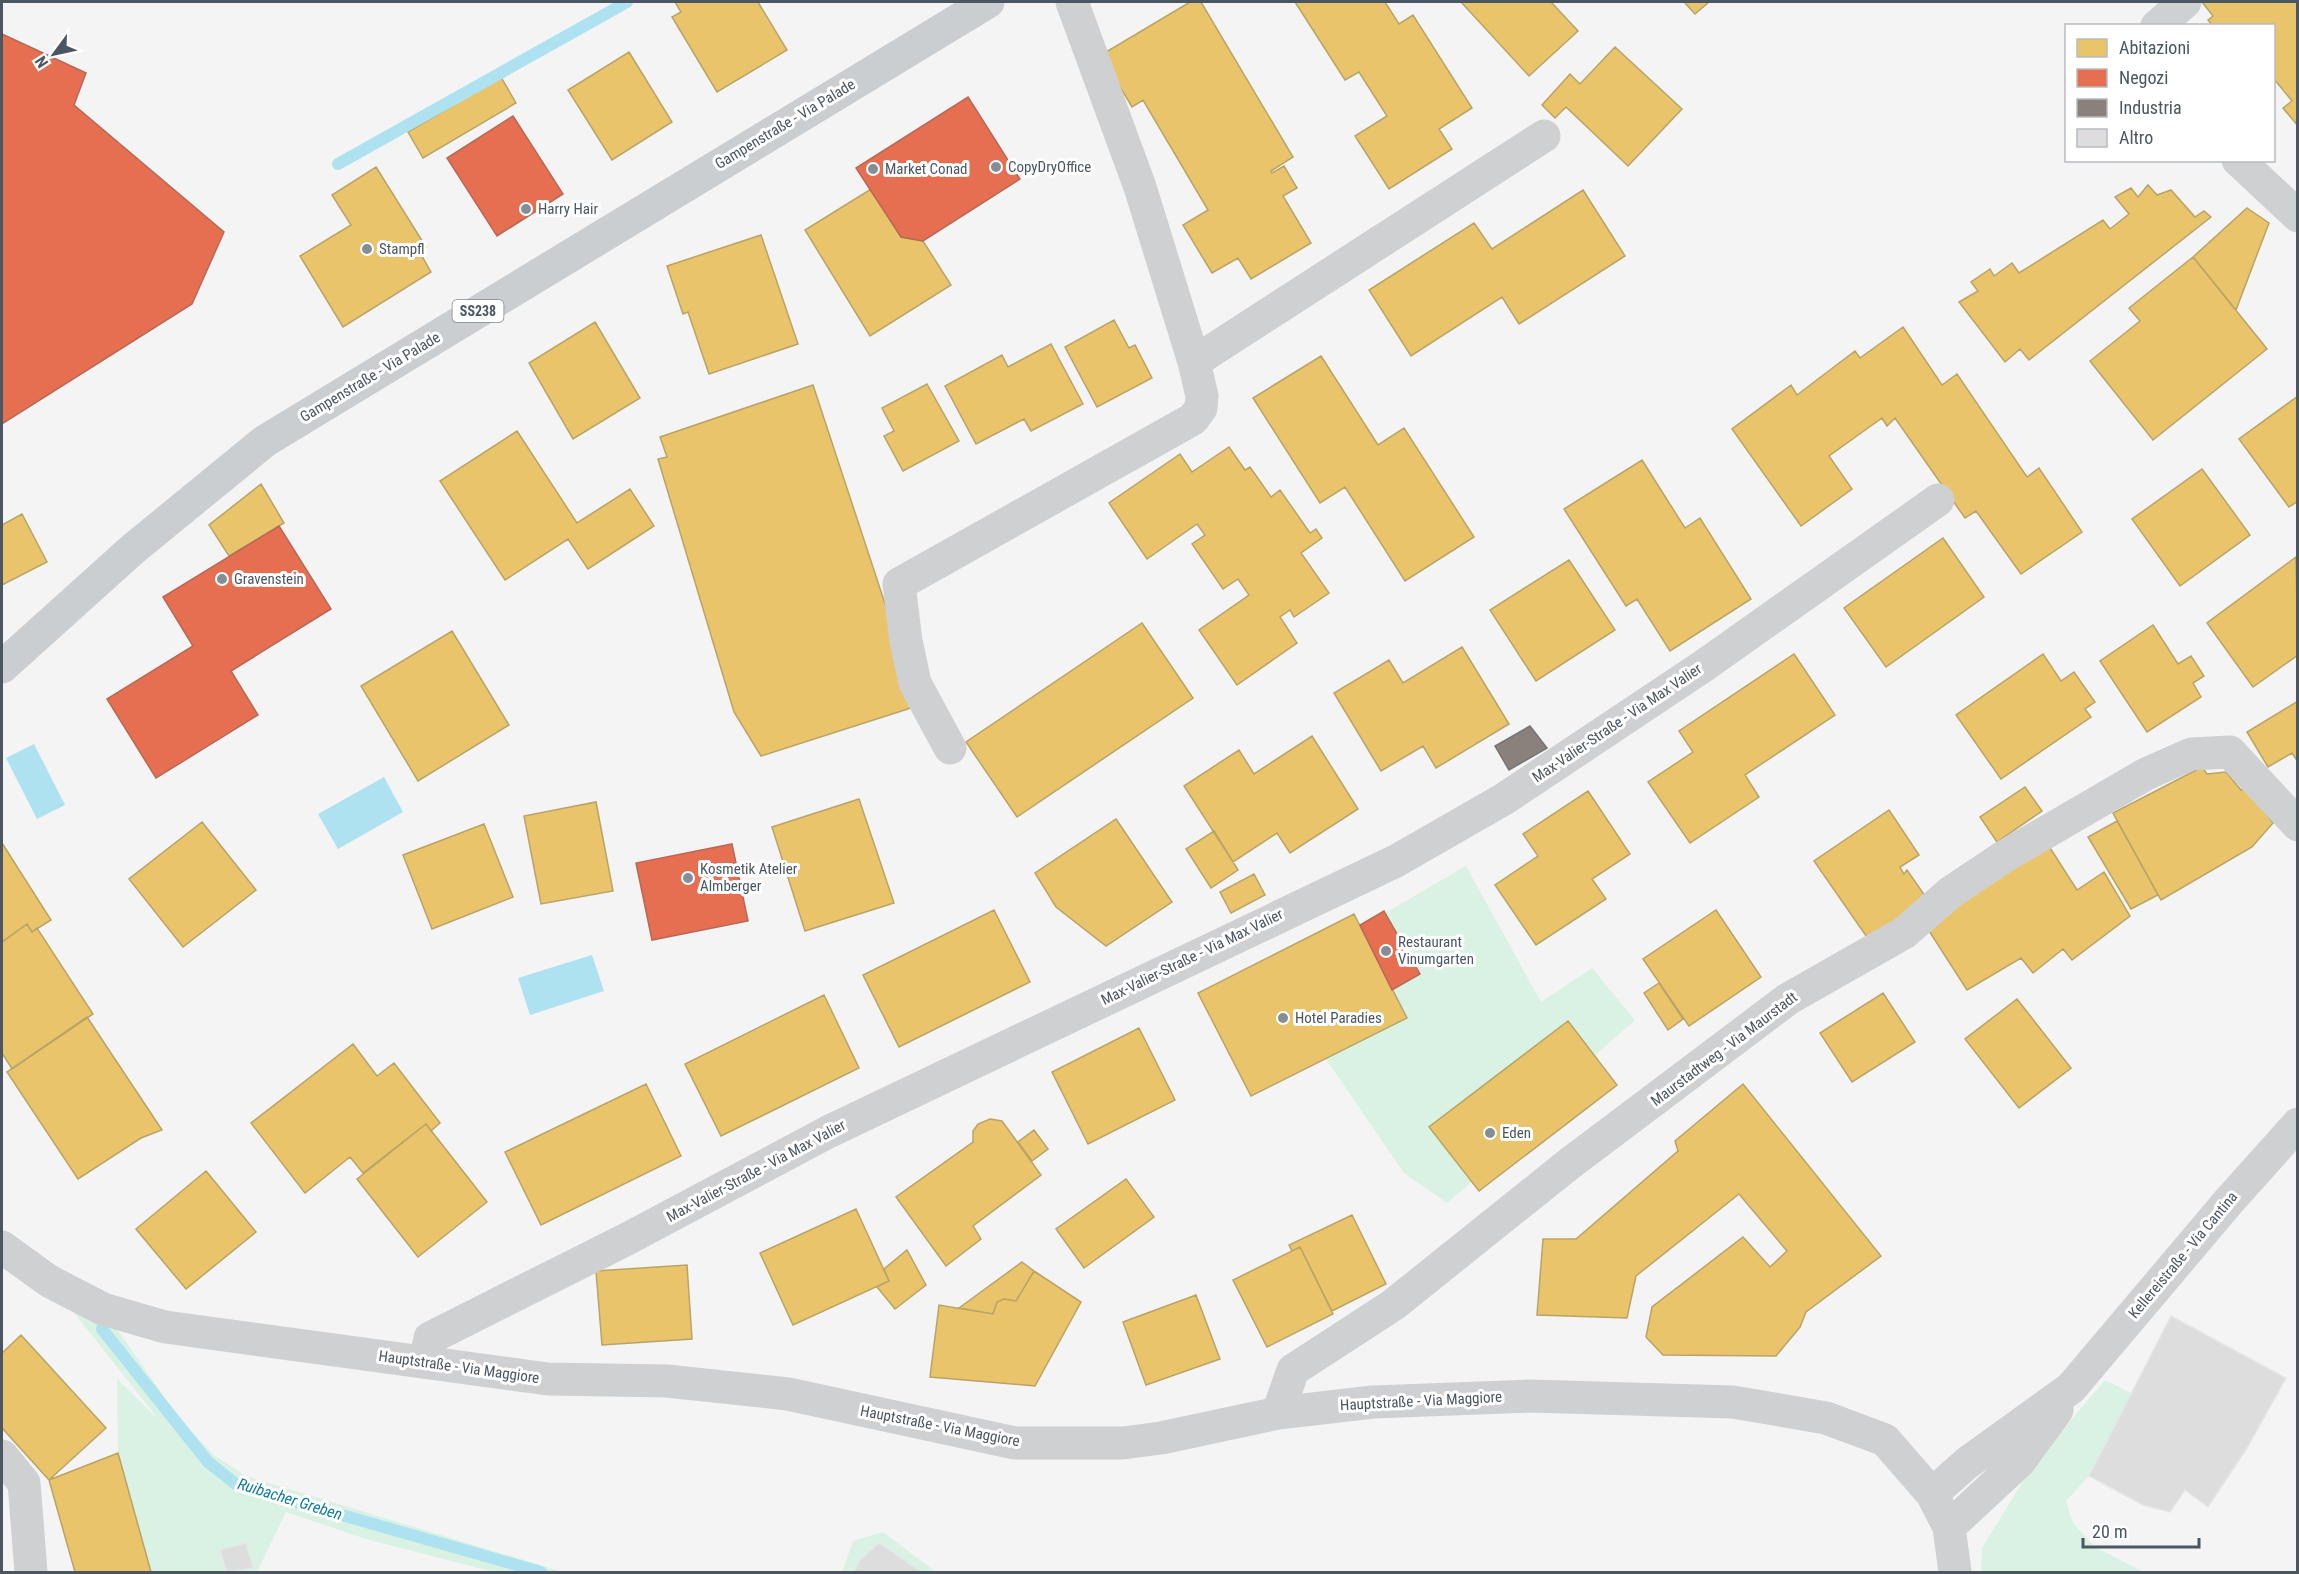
<svg xmlns="http://www.w3.org/2000/svg" width="2299" height="1574" font-family="'Roboto Condensed',sans-serif">
<style>
.green{fill:#d9f2e3}
.water{fill:#aee2f0}
.homes{fill:#e9c46a;stroke:#b9a367;stroke-width:1.5}
.shops{fill:#e76f51;stroke:#b86856;stroke-width:1.5}
.industry{fill:#8a817c;stroke:#777474;stroke-width:1.5}
.lines{fill:none;stroke-linecap:round;stroke-linejoin:round}
.stream{stroke:#aee2f0;stroke-width:12}
.building{fill:#ddddde;stroke:#e5e6e7;stroke-width:1.5}
.minor{stroke:#ced0d2;stroke-width:33}
.major{stroke:#caced1;stroke-width:33}
.poi-dot{fill:#868d94;stroke:#fff;stroke-width:2}
.labels{text-anchor:middle;dominant-baseline:central;stroke-width:6;stroke-linejoin:round;paint-order:stroke}
.shield{fill:#fff;stroke:#808990;stroke-width:1.5}
.shield-label{font-size:14px;font-weight:bold;fill:#4a5661}
.street-label{font-size:15px;fill:#4a5661;stroke:#fff}
.poi-label{font-size:15px;fill:#4a5661;stroke:#fff;text-anchor:start}
.water-label{font-size:16px;font-style:italic;fill:#0c7c9b;stroke:#fff}
</style>
<rect width="100%" height="100%" fill="#f4f4f4"/>
<path class="green" d="M1466,866l75,136 51,-34 43,52 -41,36 -164,72 42,54 -25,21 -43,-30 -78,-114 80,-41 -14,-28 -7,-77z
M49,1281l54,28 78,112 34,35 31,20 317,96h-69l-128,-33 -80,-27 -29,60h-106l-33,-119 -1,-74 42,41z
M2105,1380l26,13 -42,83 -23,25 7,22 22,24 49,25h-163l1,-24 51,-83z
M883,1532l53,40h-94l11,-31z"/>
<path class="water" d="M34,744l31,61 -28,14 -31,-61z
M384,777l19,35 -65,37 -20,-35z
M592,955l12,36 -74,24 -12,-37z"/>
<path class="homes" d="M675,2h83l29,48 -70,42 -45,-75 9,-5z
M1190,2h11l92,155 -22,14 1,2 12,-7 13,22 -14,8 28,47 -60,36 -13,-21 -26,15 -29,-48 25,-15 -65,-110 -11,7 -31,-52z
M1295,2h90l14,22 14,-9 59,93 -33,21 13,20 -63,40 -34,-53 32,-20 -28,-44 -14,8z
M1461,2h90l27,29 -49,45z
M1684,2h25l-14,12z
M2202,2h96v124l-15,-18 9,-7 -18,-22v-53h-61l-5,-6 5,-4z
M1615,47l67,62 -54,57 -62,-59 -11,11 -13,-13 28,-31 10,10z
M629,52l43,70 -60,38 -44,-70z
M501,77l15,26 -93,55 -15,-26z
M376,167l50,80 -7,4 12,21 -88,55 -43,-71 51,-31 -19,-30z
M2148,185l9,10 14,-5 24,27 9,-6 7,6 -182,143 -9,-11 -15,13 -46,-60 19,-11 -7,-9 19,-13 4,7 18,-13 7,10 84,-53 7,9 19,-15 -14,-17 16,-9 7,9z
M871,189l30,48 22,4 28,44 -81,51 -65,-106z
M1583,190l42,66 -106,68 -17,-27 -91,59 -42,-66 105,-67 18,26z
M2247,208l22,15 -33,87 -43,-53z
M761,235l37,109 -89,30 -21,-62 -5,2 -16,-48z
M2193,257l74,92 -114,91 -63,-79 50,-40 -11,-13z
M1114,320l15,28 6,-3 17,33 -55,29 -32,-60z
M595,322l45,76 -67,41 -44,-76z
M1903,327l39,58 15,-11 70,103 12,-9 43,64 -61,42 -45,-63 -11,7 -70,-100 -8,8 -5,-8 -53,38 23,33 -51,37 -69,-97 59,-44 6,10 58,-44 5,7z
M1051,344l32,60 -52,27 -7,-12 -48,25 -31,-58 57,-31 6,12z
M1321,356l57,89 26,-17 70,109 -69,44 -60,-94 -25,16 -67,-105z
M927,384l32,57 -56,30 -19,-35 10,-5 -12,-23z
M813,385l81,246 17,77 -150,48 -27,-44 -76,-253 9,-2 -7,-20z
M2298,396v105l-9,6 -50,-68z
M517,431l60,92 53,-34 24,37 -66,43 -20,-30 -63,41 -65,-99z
M1229,447l16,23 5,-3 21,30 9,-7 30,43 6,-4 6,9 -21,15 28,40 -35,24 -4,-7 -10,7 17,26 -60,42 -38,-55 50,-35 -11,-16 -15,10 -31,-45 13,-9 -8,-11 -50,35 -38,-56 71,-49 12,18z
M1642,460l43,68 15,-10 51,81 -81,52 -33,-52 -11,7 -62,-97z
M2202,469l48,66 -70,51 -48,-67z
M261,484l23,39 -55,33 -20,-31z
M22,514l25,48 -45,23v-60z
M1943,538l41,59 -98,70 -42,-59z
M2296,557l2,98 -45,32 -46,-64z
M1569,560l46,70 -79,51 -46,-71z
M1142,623l51,75 -176,119 -51,-75z
M2153,625l25,39 13,-8 13,20 -11,7 8,14 -54,35 -47,-71z
M452,631l57,94 -91,56 -57,-95z
M1462,647l47,77 -73,44 -13,-22 -42,25 -47,-78 55,-33 14,23z
M1794,654l41,61 -90,60 14,22 -69,46 -42,-61 45,-30 -14,-21z
M2043,654l18,27 13,-9 21,30 -10,7 6,8 -90,62 -45,-64z
M2298,701v61l-6,-9 -24,14 -21,-35z
M1312,736l46,73 -68,44 -13,-20 -44,29 -49,-76 55,-36 15,24z
M2202,767l5,7 19,-2 15,18 7,-3 25,36 -21,24 -91,53 -48,-87z
M2025,787l17,24 -45,31 -17,-25z
M1588,791l42,63 -38,25 14,20 -70,46 -41,-60 43,-29 -15,-22z
M859,799l35,104 -89,28 -33,-104z
M596,802l17,89 -72,13 -17,-88z
M1889,810l30,45 -19,12 4,7 3,-4 23,33 -59,40 -57,-82z
M1116,819l56,83 -66,44 -50,-39 -21,-34z
M2117,821l41,74 -27,14 -43,-72z
M202,822l54,68 -73,57 -54,-68z
M484,824l29,73 -81,32 -29,-74z
M1214,831l24,39 -27,18 -25,-39z
M2045,840l32,50 27,-18 26,44 -58,44 -9,-11 -30,24 -12,-15 -54,32 -45,-70z
M2,843l49,77 -19,12 -5,-8 -25,18z
M1254,874l11,21 -34,18 -11,-21z
M994,910l36,72 -131,65 -36,-72z
M1716,910l45,67 -72,49 -46,-67z
M1354,914l53,104 -156,78 -53,-103z
M27,924l5,8 5,-4 56,86 -81,55 -10,-16v-111z
M1659,983l24,36 -15,11 -24,-37z
M1883,993l32,49 -63,40 -32,-49z
M824,995l35,73 -138,68 -36,-72z
M2017,999l54,69 -52,40 -54,-69z
M87,1017l75,113 -21,8 -63,41 -71,-107z
M1568,1021l49,64 -138,106 -50,-64z
M1139,1028l36,72 -87,44 -36,-72z
M353,1044l24,32 17,-13 46,60 -9,8 -5,-7 -63,49 -13,-16 -45,36 -54,-70z
M646,1084l35,72 -140,69 -36,-73z
M1743,1084l138,172 -75,56 -6,15 -24,29 -113,-1 -17,-18 6,-30 91,-70 27,30 17,-16 -48,-57 -103,82 -9,42 -90,-3 6,-76h33l102,-88 -3,-10z
M990,1119l12,2 39,54 -68,51 8,13 -35,27 -50,-69 77,-55v-11l5,-7z
M426,1124l61,78 -69,55 -61,-78z
M1034,1130l14,19 -16,12 -14,-19z
M206,1171l50,61 -70,57 -50,-60z
M1126,1179l28,38 -70,51 -28,-39z
M856,1209l33,72 -96,44 -33,-72z
M1352,1215l34,69 -54,27 -32,-64 -8,4 -3,-6z
M1300,1247l33,67 -66,33 -34,-67z
M907,1250l19,35 -31,24 -18,-22 12,-6 -5,-12z
M1022,1262l12,9 -18,30 -12,-2 -7,3 -4,12 -34,-6z
M687,1265l5,74 -90,6 -6,-74z
M1034,1271l47,31 -46,84 -105,-9 9,-72 54,9 4,-12 7,-3 12,2z
M1196,1295l24,64 -74,26 -23,-63z
M21,1335l85,93 -57,52 -47,-52v-75z
M118,1453l33,119h-76l-26,-92z"/>
<path class="shops" d="M2,34l84,39 -12,32 150,127 -32,72 -190,120z
M968,97l52,82 -97,62 -22,-4 -45,-69z
M513,116l50,78 -66,42 -50,-78z
M279,526l52,83 -100,62 27,44 -102,63 -49,-79 86,-53 -30,-49z
M732,844l16,77 -96,19 -16,-77z
M1384,911l36,63 -28,16 -32,-65z"/>
<path class="industry" d="M1530,726l17,22 -38,22 -14,-24z"/>
<g class="lines">
<path class="stream" d="M338,164l289,-162
M102,1329l106,133 29,23 304,87"/>
</g>
<path class="building" d="M2171,1316l115,62 -39,70 -39,59 -23,-17 -15,22 -27,-7 -54,-29z
M246,1543l7,25 -26,4 -7,-22z
M879,1543l42,29h-67l5,-11z"/>
<g class="lines">
<path class="minor" d="M2157,26l28,-24
M2238,160l60,56
M1194,362l350,-226
M950,748l-35,-65 -9,-42 -7,-57 294,-165 8,-11 1,-12 -8,-34 -54,-175 -68,-185
M2,1247l47,34 54,28 62,18 383,52 119,2 121,13 227,49h108l38,-5 117,-25 95,-11 157,-6 203,6 93,16 59,22 47,54 17,33 6,45
M425,1362l5,-24 197,-99 201,-107 568,-271 108,-62 198,-132 236,-167
M1278,1413l15,-43 100,-65 176,-141 219,-165 116,-66 47,-41 54,-36 141,-82 45,-20 39,-2 68,73
M2,1456l22,27 7,89
M1932,1494l35,-31 104,-75 158,-187 69,-77
M1949,1527l70,-65 38,-52"/>
<path class="major" d="M2,667l131,-118 132,-108 723,-439"/>
</g>
<g class="poi-dot">
<circle cx="996" cy="167" r="6"/>
<circle cx="873" cy="169" r="6"/>
<circle cx="526" cy="209" r="6"/>
<circle cx="367" cy="249" r="6"/>
<circle cx="222" cy="579" r="6"/>
<circle cx="688" cy="878" r="6"/>
<circle cx="1386" cy="951" r="6"/>
<circle cx="1283" cy="1018" r="6"/>
<circle cx="1490" cy="1133" r="6"/>
</g>
<g class="labels">
<rect class="shield" x="452.5" y="300" width="51" height="22" rx="4.5"/>
<g class="shield-label">
<text x="478" y="311">SS238</text>
</g>
<g class="street-label">
<text transform="translate(785 124) rotate(-31)">Gampenstraße - Via Palade</text>
<text transform="translate(370 377) rotate(-31)">Gampenstraße - Via Palade</text>
<text transform="translate(1617 723) rotate(-34)">Max-Valier-Straße - Via Max Valier</text>
<text transform="translate(1192 957) rotate(-26)">Max-Valier-Straße - Via Max Valier</text>
<text transform="translate(1724 1049) rotate(-37)">Maurstadtweg - Via Maurstadt</text>
<text transform="translate(756 1171) rotate(-28)">Max-Valier-Straße - Via Max Valier</text>
<text transform="translate(2183 1255) rotate(-50)">Kellereistraße - Via Cantina</text>
<text transform="translate(459 1367) rotate(8)">Hauptstraße - Via Maggiore</text>
<text transform="translate(1421 1401) rotate(-3)">Hauptstraße - Via Maggiore</text>
<text transform="translate(940 1426) rotate(11)">Hauptstraße - Via Maggiore</text>
</g>
<g class="poi-label">
<text x="1008" y="167">CopyDryOffice</text>
<text x="885" y="169">Market Conad</text>
<text x="538" y="209">Harry Hair</text>
<text x="379" y="249">Stampfl</text>
<text x="234" y="579">Gravenstein</text>
<text x="700" y="869">Kosmetik Atelier<tspan x="700" dy="17">Almberger</tspan></text>
<text x="1398" y="942">Restaurant<tspan x="1398" dy="17">Vinumgarten</tspan></text>
<text x="1295" y="1018">Hotel Paradies</text>
<text x="1502" y="1133">Eden</text>
</g>
<g class="water-label">
<text transform="translate(290 1499) rotate(17)">Ruibacher Greben</text>
</g>
</g>
<rect width="2299" height="1574" fill="none" stroke="#4a5661" stroke-width="6"/>
<rect x="2065" y="24" width="210" height="138" fill="#ffffff" stroke="#b7bbc0" stroke-width="1.5"/>
<rect x="2077" y="39" width="30" height="18" fill="#e9c46a" stroke="#b7bbc0" stroke-width="1.5"/>
<text x="2119" y="54" font-size="18" fill="#4a5661">Abitazioni</text>
<rect x="2077" y="69" width="30" height="18" fill="#e76f51" stroke="#b7bbc0" stroke-width="1.5"/>
<text x="2119" y="84" font-size="18" fill="#4a5661">Negozi</text>
<rect x="2077" y="99" width="30" height="18" fill="#8a817c" stroke="#b7bbc0" stroke-width="1.5"/>
<text x="2119" y="114" font-size="18" fill="#4a5661">Industria</text>
<rect x="2077" y="129" width="30" height="18" fill="#ddddde" stroke="#b7bbc0" stroke-width="1.5"/>
<text x="2119" y="144" font-size="18" fill="#4a5661">Altro</text>
<g transform="translate(54 54) rotate(237)" stroke="#ffffff" stroke-width="4.5" paint-order="stroke">
<path d="M0-4.5L10 22L0 15L-10 22Z" fill="#4a5661"/>
<text y="-9" font-size="16" font-weight="bold" text-anchor="middle" fill="#4a5661">N</text>
</g>
<path d="M2083 1538v9h116v-9" fill="none" stroke="#4a5661" stroke-width="3"/>
<text x="2092" y="1538" font-size="18" fill="#4a5661" stroke="#ffffff" stroke-width="4.5" paint-order="stroke">20 m</text>
</svg>
